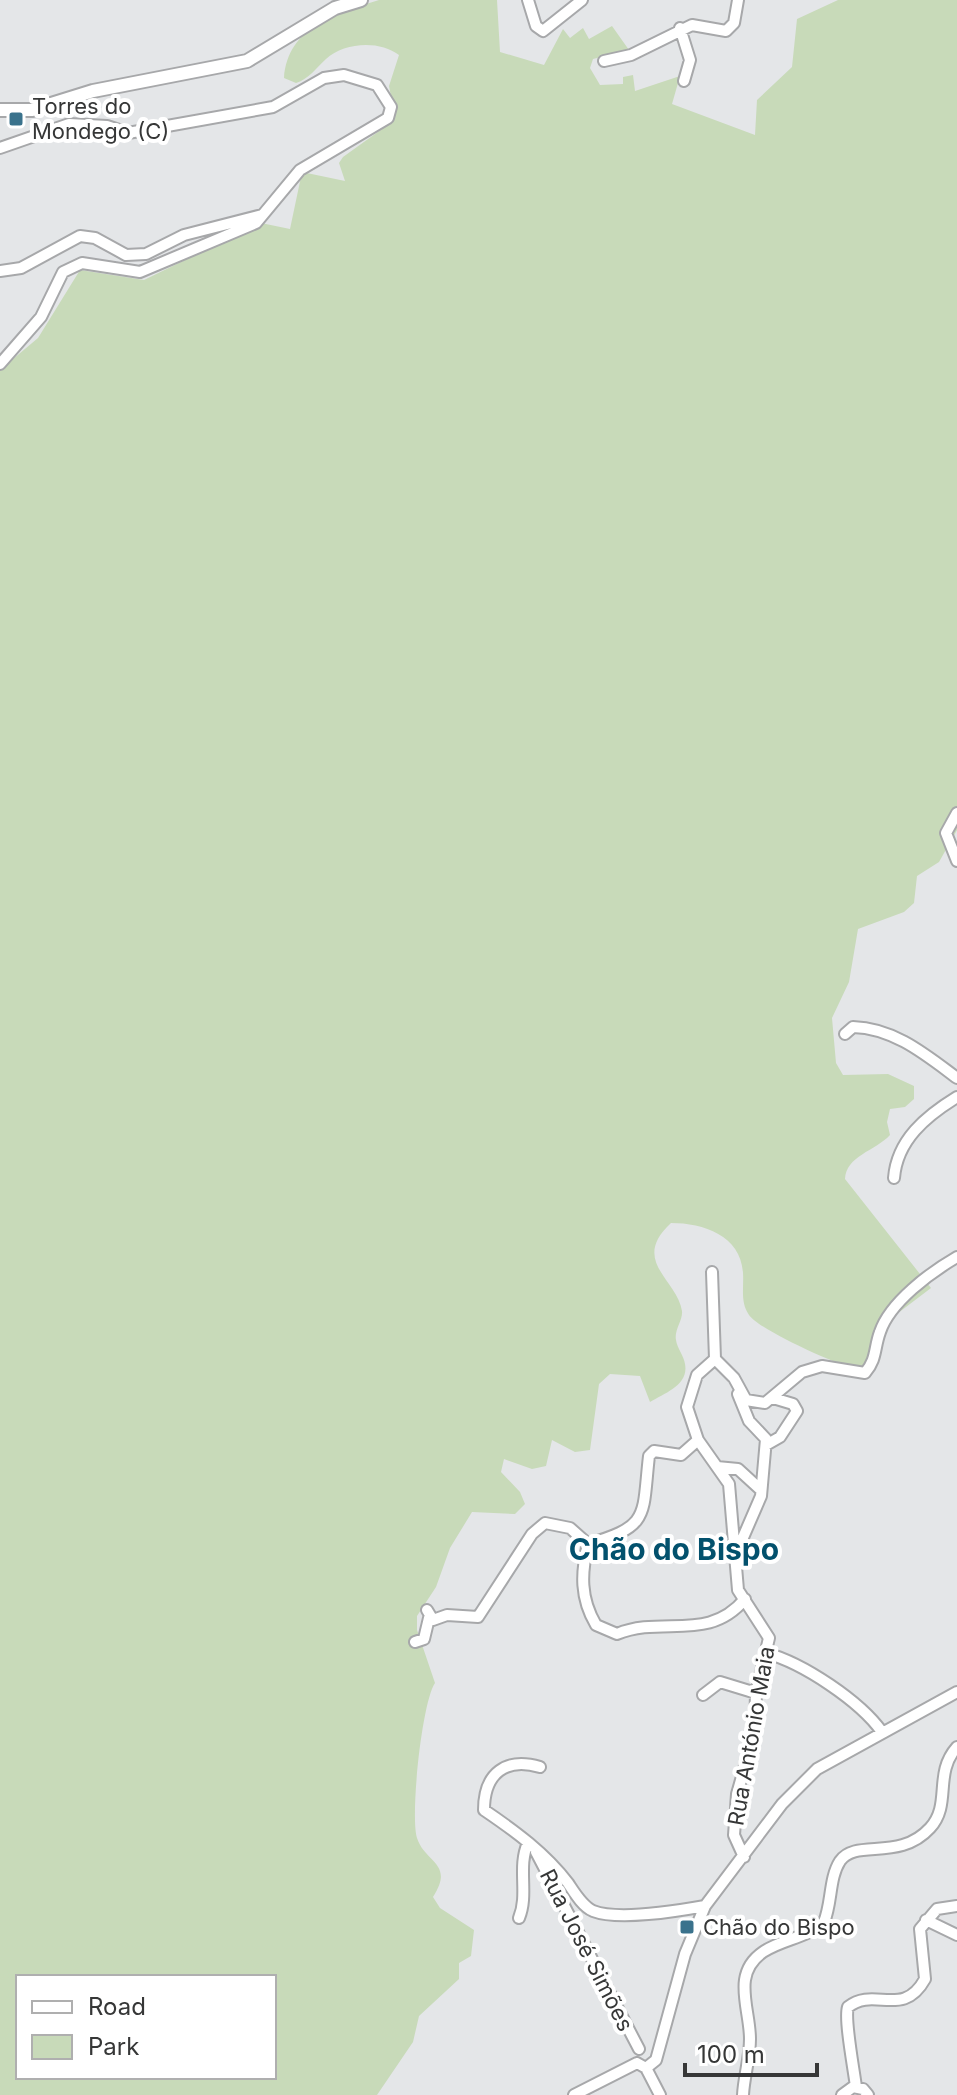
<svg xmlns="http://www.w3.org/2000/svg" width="957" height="2095" font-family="Inter,sans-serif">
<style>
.green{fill:#c8dab9;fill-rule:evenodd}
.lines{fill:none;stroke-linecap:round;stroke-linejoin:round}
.minor-casing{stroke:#a7a8aa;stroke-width:14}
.major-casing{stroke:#a7a8aa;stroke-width:16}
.minor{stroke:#fff;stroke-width:10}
.major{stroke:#fff;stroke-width:12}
.poi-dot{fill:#3a728c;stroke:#fff;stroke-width:3}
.labels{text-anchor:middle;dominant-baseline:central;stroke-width:8;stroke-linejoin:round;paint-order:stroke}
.poi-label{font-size:22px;fill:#363737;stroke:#fff;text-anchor:start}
.street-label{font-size:22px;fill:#363737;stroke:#fff}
.district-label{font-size:30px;font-weight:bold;fill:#03516d;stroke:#fff}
</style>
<rect width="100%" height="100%" fill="#e4e6e8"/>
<path class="green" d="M379,0h118l3,52 44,13 19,-36 7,9 13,-10 6,11 23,-13 17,24 -36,9 -3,9 10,17 23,-1v-7l10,-2 2,16 45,-15 -8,28 83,31 2,-35 35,-33 5,-48 41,-19h119v830l-18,32 -22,14 -3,27 -10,9 -46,17 -9,53 -17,36 4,45 7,12 45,-1 26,12v13l-9,8 -15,2 -3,13 3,13c-15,16 -44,21 -45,44l86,109 -54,41c-9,13 -5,32 -20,41 -19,-5 -98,-40 -108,-55 -9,-13 -5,-27 -6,-42 -2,-37 -39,-50 -72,-50 -41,38 6,56 11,88 1,9 -8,19 -6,29 1,8 8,16 9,24 4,21 -20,29 -35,38l-10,-26 -30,-2 -11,10 -9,66 -15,2 -23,-12 -6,26 -14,3 -28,-10 -3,13 19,20 5,12 -10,10 -43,-2 -22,36 -14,39 -19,29v14l18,53c-13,19 -25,132 -18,155 8,25 38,25 16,59l7,11 34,22 -3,26 -12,7v16l-40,37 -6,26 -36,53h-377v-1725l38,-32 42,-68 64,10 117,-57 29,6 12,-57 43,9 -6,-18 4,-6 39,-28 12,-17 -5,-26 10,-31c-19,-15 -55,-13 -73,4 -10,9 -17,20 -30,24l-12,-5c4,-52 53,-65 95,-78zM18,1977h256v100h-256z"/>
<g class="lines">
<g class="minor-casing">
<path id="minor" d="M528,0l8,26 7,5 39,-31
M680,28l10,32 -6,21
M604,61l27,-6 61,-30 34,6 8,-8 4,-23
M0,148l69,-24 38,2 21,7 145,-26 51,-29 20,-3 33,10 14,22 -3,11 -88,52 -44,53 -116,49 -58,-9 -19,9 -22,45 -41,47
M0,271l21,-3 59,-32 15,2 31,17 20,-1 38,-19 78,-20
M957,813l-11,20 11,28
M845,1034l8,-7c41,1 73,28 104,51
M894,1178c3,-38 32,-62 63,-81
M712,1272l3,87
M698,1440l-17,15 -27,-4 -5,5c-7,60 2,70 -61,88 -7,29 -8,54 8,81l21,9c46,-19 91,9 128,-35
M766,1445l14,-8 17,-26 -4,-7 -20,-6
M717,1467l21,2 23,21
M735,1556l26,-60 5,-57 -17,-18 -11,-27
M427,1610l6,10 14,-5 31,2 54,-83 13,-11 25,5 18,16
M415,1642l9,-3 5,-21
M766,1653c37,10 94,48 116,79
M703,1695l17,-13 36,11
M540,1767c-34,-10 -56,6 -56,43 31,21 61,43 84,73 6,9 14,23 25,28 26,10 84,0 112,-5
M536,1852l103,197
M744,1857l-10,-22 3,-41 18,-63 1,-38 13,-55 -31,-48 -9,-106 -31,-44 -11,-33 10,-32 18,-16 19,19 12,22 19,3 37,-31 20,-6 43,7c12,-14 9,-25 15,-41 10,-30 51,-60 77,-75
M519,1918c10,-24 -2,-51 9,-75
M926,1920l31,15
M637,2063l9,5 10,-8 29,-106 20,-48 77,-102 35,-35 140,-77
M646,2068l14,27
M856,2087c-2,-17 -12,-68 -8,-80 26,-21 55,12 77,-28l-5,-50 17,-20 20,-3
M574,2095l63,-32
M743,2095c1,-19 7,-37 7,-56 0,-31 -19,-65 13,-87 19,-13 45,-14 61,-30 8,-19 5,-44 16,-61 16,-23 59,1 90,-33 22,-24 3,-54 27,-81
M842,2095l11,-8 10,2 5,6"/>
</g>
<g class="major-casing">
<path id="major" d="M0,110h32l61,-19 154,-30 88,-53 26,-8"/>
</g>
<use href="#minor" class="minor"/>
<use href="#major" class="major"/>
</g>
<g class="poi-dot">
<rect x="8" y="111" width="16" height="16" rx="4"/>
<rect x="679" y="1919" width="16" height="16" rx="4"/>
</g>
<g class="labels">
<g class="poi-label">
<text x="32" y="106">Torres do<tspan x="32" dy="25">Mondego (C)</tspan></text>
<text x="703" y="1927">Chão do Bispo</text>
</g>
<g class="street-label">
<text transform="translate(751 1736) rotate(-80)">Rua António Maia</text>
<text transform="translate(587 1950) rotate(63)">Rua José Simões</text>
</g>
<g class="district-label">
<text x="674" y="1549">Chão do Bispo</text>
</g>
</g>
<rect x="16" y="1975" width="260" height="104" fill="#ffffff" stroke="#afafaf" stroke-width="2"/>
<rect x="32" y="2001" width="40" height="12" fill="#ffffff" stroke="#afafaf" stroke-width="2"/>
<text x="88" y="2015" font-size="24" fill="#363737">Road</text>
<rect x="32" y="2035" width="40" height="24" fill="#c8dab9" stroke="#afafaf" stroke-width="2"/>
<text x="88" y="2055" font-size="24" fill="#363737">Park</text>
<path d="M685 2063v12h132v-12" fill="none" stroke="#363737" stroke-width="4"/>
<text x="697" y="2063" font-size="24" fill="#363737" stroke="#ffffff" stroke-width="6" paint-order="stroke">100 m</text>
</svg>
